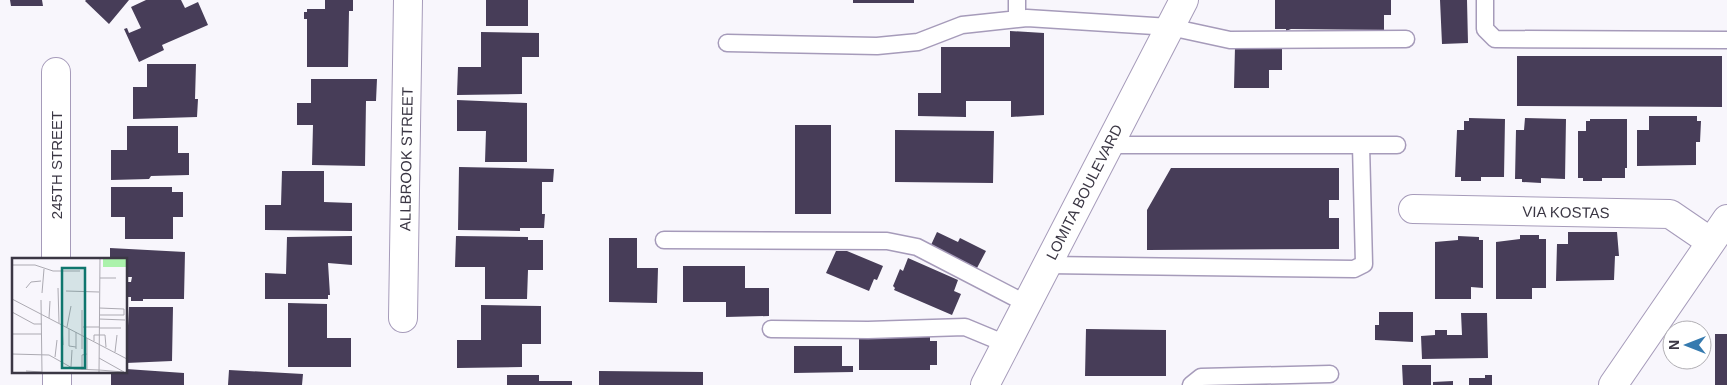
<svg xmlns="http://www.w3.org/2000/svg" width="1727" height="385" font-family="Arial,sans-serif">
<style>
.building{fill:#473d58}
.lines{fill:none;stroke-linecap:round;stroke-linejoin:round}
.lane-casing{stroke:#a69bba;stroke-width:19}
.street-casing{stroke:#a69bba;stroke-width:30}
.secondary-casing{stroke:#a69bba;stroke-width:30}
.lane{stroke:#fff;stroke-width:16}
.street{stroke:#fff;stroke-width:28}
.secondary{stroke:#fff;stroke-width:28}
.labels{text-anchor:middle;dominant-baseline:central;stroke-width:5;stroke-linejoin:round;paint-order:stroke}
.street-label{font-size:15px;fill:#3b3744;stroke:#fff}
.inset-road{fill:none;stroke:#acaab2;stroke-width:1}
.view{fill:#0f766e;fill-opacity:0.15;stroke:#0f766e;stroke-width:2.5}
.inset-edge{fill:none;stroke:#3b3744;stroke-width:2.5}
</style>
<rect width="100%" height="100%" fill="#f8f6fc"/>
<path class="building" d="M10,0h32l1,6h-32z
M86,0h43l-20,24 -24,-23z
M146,0h35l4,8 13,-6 10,23 -46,20 2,5 -25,12 -15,-33 3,-1 2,5 12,-5 -10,-21z
M325,0h28v11h-4l-1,56h-41v-48h-3v-7h3v-3h18z
M486,0h42v26h-42z
M853,0h61v3h-61z
M1275,0h116v15h-7v15l-93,-1 -5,2v-2h-11z
M1440,0h27l1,43 -26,1z
M1010,31l34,2v82l-33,2v-16h-45v16l-48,-1v-23h23v-46h69z
M481,32l58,1v24h-17v37l-65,1 1,-28h23z
M1235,47h47v23h-13v18h-35z
M1517,56h205v51l-205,-1z
M147,64h49l-1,35h3l-1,18 -64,2v-32h14z
M311,79h66l-1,22h-10l-1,65 -53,-1 1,-40h-16v-22h14z
M457,100l70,3v59h-42l1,-31h-29z
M1649,116h48v5h4l-1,21h-4v23l-59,1v-36h12z
M1469,118l36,1 -1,58h-23v4h-20v-4h-6l2,-47h7v-9h5z
M1525,118l41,1 -1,60 -24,-1v5l-19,-1v-3h-7l1,-49h8z
M1590,119h37v49h-2v10h-23v3h-19v-3h-5v-47h8v-10h4z
M795,125h36v89h-36z
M127,126h51v27h11v22l-38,1 -2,3 -38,1v-30h16z
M895,130l99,1 -1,52 -98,-1z
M459,167l95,2 -1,13h-11v32h3l-1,14h-24v3l-62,-1z
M1171,168h168v32h-10v18h10v31l-192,1v-40z
M282,171h42v31l28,1v28l-87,-1v-25h16z
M111,187h61v5h11v25h-10v22h-48v-22h-14z
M937,232l21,10 2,-4 26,13 -9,17 -46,-23z
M1568,232h49l2,24h-4l-1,24 -58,1 1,-37h11z
M1520,235h19v4h7v49h-14v11h-36v-57l24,-3z
M352,236v29l-24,-2 2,32h-2v4h-63v-26l21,1 1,-37z
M456,236l72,1v3h15v30h-15l-1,29h-42v-32h-30z
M1458,236l21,1v3h4v48l-12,-1v12h-36v-57l23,-2z
M609,238h28v30h21l-1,35 -48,-1z
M110,248l75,4 -1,47h-41v2h-12v-4h-3v-15h3l1,-5h-6v-18h-16z
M836,251h11l36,15 -6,14 -3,-1 -5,12 -43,-18z
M908,258l50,22 -4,11 7,3 -9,21 -58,-25 1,-2 -2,-2 7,-17 3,2z
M683,266h62v22h24v28l-43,1v-15h-43z
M288,303l39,1v34h24v29h-63z
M481,305l60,1v38h-19v23l-65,1v-28h24z
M129,307h44l-1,54 -46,2z
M1379,312h34v30l-38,-2v-15h4z
M1461,313h26l1,45 -66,1 -1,-23 14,-1v-5h12v5h15z
M1086,329l80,1v46h-81z
M1715,334h12v51h-12z
M859,335h71v6h7v24h-7v5h-71z
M794,346h48v20h11v6l-59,1z
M1402,365h29v20h-28z
M126,369l58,4v12h-73v-14h15z
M229,370l74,4 -1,11h-74z
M599,371l104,1v13h-104z
M507,375h32v6h33v4h-65z
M1485,375h7v10h-23v-7h16z
M1453,381v4h-20v-3z"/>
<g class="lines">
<g class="lane-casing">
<path id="lane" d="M1485,0v29l10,10 232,1
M1017,19v-19
M727,43l150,3 41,-4 44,-17 65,-7 143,9 60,13 176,-1
M1109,145h288
M664,240l223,1 30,6 110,57
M1047,265l307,4 10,-5 -3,-119
M771,329l97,1 97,-3 41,17
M1191,385l10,-8 129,-3"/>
</g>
<g class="street-casing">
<path id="street" d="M56,72v187
M1413,209l257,5 41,28
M403,318l5,-318
M57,371v14
M1613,385l114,-166"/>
</g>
<g class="secondary-casing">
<path id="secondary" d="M985,385l199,-385"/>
</g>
<use href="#lane" class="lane"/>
<use href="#street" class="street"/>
<use href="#secondary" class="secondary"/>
</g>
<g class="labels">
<g class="street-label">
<text transform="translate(406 159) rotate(-89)">ALLBROOK STREET</text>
<text transform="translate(56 165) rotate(-90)">245TH STREET</text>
<text transform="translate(1084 192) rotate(-63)">LOMITA BOULEVARD</text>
<text transform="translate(1566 212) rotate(1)">VIA KOSTAS</text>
</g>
</g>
<g transform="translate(12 258)">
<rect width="115" height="115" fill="#f8f6fc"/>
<path d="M91,0h24v9h-24z" fill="#abf2ab"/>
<path class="inset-road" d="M0,7h23l18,6h27M88,20h16M14,30l5,-6 10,-1M46,30l1,35M54,33l33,1M30,35l2,-24M0,41l115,60M29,42l1,73M70,52v39M0,54l22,12h8M87,57h25v-6l-25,-1M37,60l1,-17M87,61l26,1M50,67l1,20M55,69l4,-21M71,69h16M87,70h22M57,71v17l7,1M64,74v17M0,76h30M82,83v-6h11l1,12M103,94l2,-17M0,96l37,1 25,14 25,1M43,99l2,-17M59,109l1,-17M70,112v-15l5,-1M75,112v-32M87,112l25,2 -25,-14M14,113l16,1M87,115l1,-115"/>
<path class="view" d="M50,10h23v100h-23z"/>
<rect width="115" height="115" class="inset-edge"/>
</g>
<g transform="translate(1687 345) rotate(270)"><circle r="24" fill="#ffffff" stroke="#b1afb4"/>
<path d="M0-4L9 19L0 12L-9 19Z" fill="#357aaf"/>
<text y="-8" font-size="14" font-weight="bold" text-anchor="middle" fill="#3b3744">N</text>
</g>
</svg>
